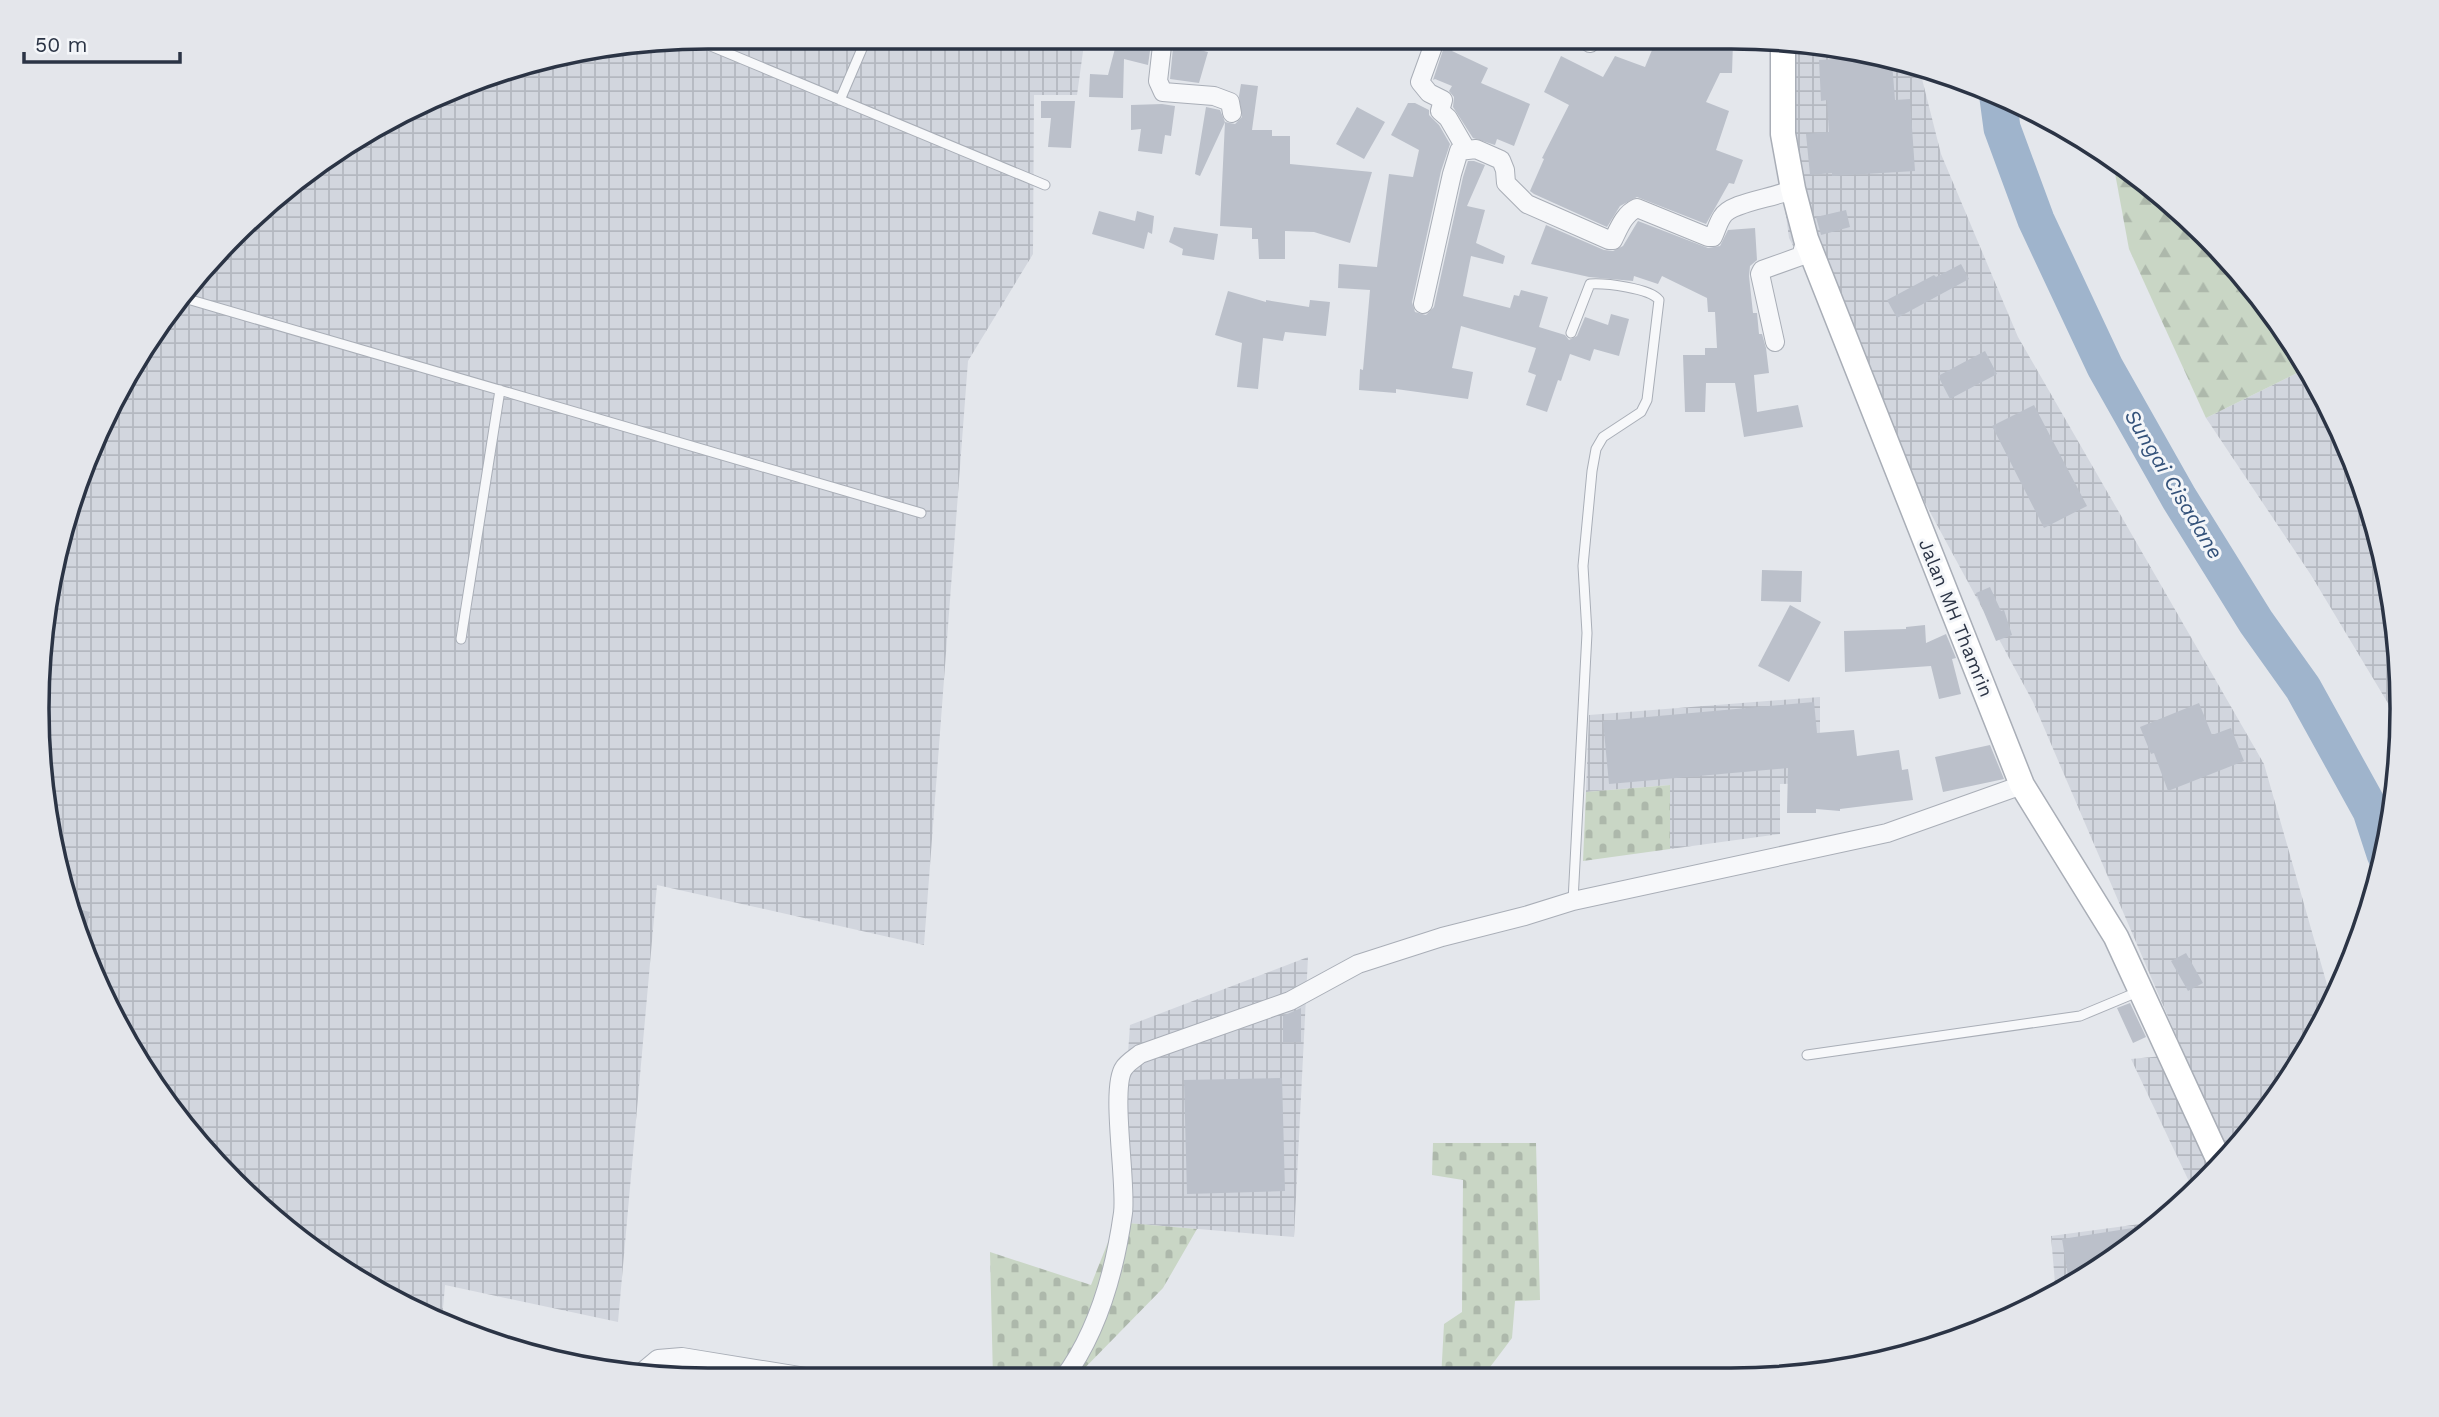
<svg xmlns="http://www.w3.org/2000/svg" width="2439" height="1417" font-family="'Work Sans',sans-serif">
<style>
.industrial{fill:url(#industrial-grid)}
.forest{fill:url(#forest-firs)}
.cemetery{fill:url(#cemetery-stones)}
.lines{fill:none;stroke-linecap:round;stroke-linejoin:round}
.river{stroke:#9fb4cc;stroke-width:37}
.building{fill:#bbc0ca}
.lane-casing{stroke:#a9aeb7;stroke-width:11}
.street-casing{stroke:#a9aeb7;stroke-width:20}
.secondary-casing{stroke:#a9aeb7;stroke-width:27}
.lane{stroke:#f7f8fa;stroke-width:9}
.street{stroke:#f7f8fa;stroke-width:18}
.secondary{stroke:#fff;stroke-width:24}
.labels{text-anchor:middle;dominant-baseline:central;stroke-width:6;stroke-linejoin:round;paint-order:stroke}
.street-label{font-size:19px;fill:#2b3445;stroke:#f4f6f9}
.water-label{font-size:21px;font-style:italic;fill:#34527a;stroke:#f4f6f9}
.rim{fill:none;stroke:#2b3445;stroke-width:3.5}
</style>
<defs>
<pattern id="industrial-grid" width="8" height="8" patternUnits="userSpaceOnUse" patternTransform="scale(1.75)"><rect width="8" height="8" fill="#d2d6de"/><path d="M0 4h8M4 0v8" fill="none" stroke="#b4b8c0"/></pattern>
<pattern id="forest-firs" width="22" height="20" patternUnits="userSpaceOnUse" patternTransform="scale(1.75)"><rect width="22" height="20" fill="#c9d6c5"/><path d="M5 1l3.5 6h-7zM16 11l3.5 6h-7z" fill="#adb8ab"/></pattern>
<pattern id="cemetery-stones" width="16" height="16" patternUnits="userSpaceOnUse" patternTransform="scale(1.75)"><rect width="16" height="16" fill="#c9d6c5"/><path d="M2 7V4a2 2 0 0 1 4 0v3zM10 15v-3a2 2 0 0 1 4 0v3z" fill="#adb8ab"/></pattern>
</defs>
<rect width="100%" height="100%" fill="#e4e7ec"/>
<path class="industrial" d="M709,37h376l-8,58h-43l-1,159 -65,107 -44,584 -267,-60 -39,437 -173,-37 -3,35 -106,-53 -160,-149 -103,-193 -36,-216 23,-175 90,-199 150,-160 193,-103z
M1775,38l144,29 22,87 77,183 246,427 68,238 -43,79 -84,103 -11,8 -63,-133 53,-5 -151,-352 -109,-201 -135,-263 -19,-140z
M2307,368l44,83 38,126 13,131 -1,17 -90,-150 -105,-157z
M1820,697v86l-40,1v50l-110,15 -1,-64 -83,7 3,-77z
M1308,957l-14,280 -178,-15 14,-197z
M2155,1222l-88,68 -11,5 -5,-59z"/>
<path class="forest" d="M2112,157l93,76 84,102 18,33 -101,50 -77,-169z"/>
<path class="cemetery" d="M1670,785v64l-87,12 3,-69z
M1433,1143h103l4,157 -25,1 -3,37 -31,41h-40l3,-55 18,-12 1,-132 -31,-5z
M1116,1222l81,7 -34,59 -89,91h-81l-3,-127 101,33z"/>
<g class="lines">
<path class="river" d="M1998,98l4,30 34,92 69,147 74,131 77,124 47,66 68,123 14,43"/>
</g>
<path class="building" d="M1118,37h34l-4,28 -24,-6 -1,39 -34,-1 1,-23 18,1z
M1174,37h30l-4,13 8,2 -9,31 -29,-4z
M1447,38h13l-8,13 36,17 -7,15 49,21 -16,42 -17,-7 -2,6 -22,-7 -20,-31 1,-10 -5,-6 3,-5 -17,-7 -2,1z
M1657,38l76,4 -1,31h-12l-14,29 23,9 -13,39 27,10 -9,24 -5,-1 -23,41 -69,-27 -17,9 -13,21 -73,-33 -4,-3 14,-32 -2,-1 27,-53 -25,-13 17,-36 42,21 12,-21 30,11z
M1870,57l22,5 3,38 15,-1 5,72 -83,5v-3l-22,2 -4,-41 23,-2 -2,-32 -6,1 -2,-41z
M1241,84l17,2 -6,44h20v6h18v28l82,8 -22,71 -36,-11 -29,-1v28h-26l-1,-20h-6v-11l-32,-2 5,-104 10,2 7,-7 -3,-21z
M1041,101h34l-4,47 -23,-1 3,-29h-10z
M1408,103h7l14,7v5l10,10 11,19 -9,27 -29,131 3,10 11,3 8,-8 29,-130 5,-16h6l11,4 -18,41 18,4 -9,33 29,13 -2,8 -32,-8 -8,40 47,12 4,-13 5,1 2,-6 27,7 -9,30 26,8 4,5 8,-4 8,-19 23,8 3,-11 18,5 -10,37 -25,-7 -4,12 -20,-7 -9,27 -3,-1 -11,32 -21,-7 10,-30 -8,-3 8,-24 -75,-22 -9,42 21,4 -5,27 -72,-10v4l-37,-3 1,-21 3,1 7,-80 -32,-2 1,-24 38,3 12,-93 24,3 6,-27 -28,-15z
M1162,104l13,2 -4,30 -6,-1 -3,19 -24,-3 3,-22 -10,1v-25z
M1206,107l14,3 5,12 -25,54 -5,-2z
M1357,107l28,15 -21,37 -28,-15z
M1846,210l4,17 -29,8 -5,-18z
M1099,211l36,10 2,-10 17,5 -2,18 -4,-2 -4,17 -52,-15z
M1638,221l70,27 12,-2 8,-16 27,-2 2,32 -7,6 -1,10 4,37h4l2,21h3l4,14 3,25 -15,2 3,37 41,-7 5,22 -59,10 -9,-54h-29l-1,29h-20l-2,-57h22v-7h12l-2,-36h-7l-1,-14 -45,-22 -4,8 -24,-8 -1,5 -44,-4 -58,-13 15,-39 58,25 9,1 10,-5z
M1174,227l44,7 -4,26 -32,-5 1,-6 -14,-7z
M1961,264l8,15 -72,39 -10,-18 47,-25 2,2z
M1228,291l38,11v-2l43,7 1,-7 20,2 -4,34 -41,-4 -2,9 -20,-3 -5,51 -21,-2 5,-44 -27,-8z
M1985,351l12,23 -47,25 -12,-23z
M2034,405l53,101 -43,22 -52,-102z
M1762,570l40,1 -1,31 -40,-1z
M1990,587l11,24 3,-1 8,25 -16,6 -20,-48z
M1790,605l31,17 -32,60 -31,-16z
M1925,625l1,18 20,-9 10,24 -4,1 9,35 -22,5 -8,-33 -86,6 -1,-41 62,-2v-2z
M1814,702l3,31 37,-3 3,26 42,-6 3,20 6,-1 5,31 -73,9v2l-24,-2v4h-29l1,-45 -179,16 -6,-63z
M2199,703l13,32 19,-7 13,33 -76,30 -14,-38 -3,1 -11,-27z
M1990,745l14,34 -61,13 -8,-35z
M70,907l20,5 -7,32 -10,-19z
M2186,953l17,30 -15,8 -17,-30z
M2130,1003l16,34 -13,6 -16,-35z
M1301,1008v34h-18v-26z
M1282,1078l3,113 -98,3 -3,-114z
M2152,1225l-82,63 -8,-49z"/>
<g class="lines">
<g class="lane-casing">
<path id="lane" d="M694,39l351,146
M840,100l27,-63
M2196,226l3,10
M184,298l737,215
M1571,333l19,-49c15,-1 60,4 69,16l-12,100 -6,12 -38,25 -7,12 -4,22 -9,95 4,67 -14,268
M461,639l39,-249
M1807,1055l273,-39 60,-25"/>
</g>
<g class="street-casing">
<path id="street" d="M1163,37l-5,44 5,11 51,4 16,6 2,11
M1436,38l-16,44 9,11 14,7 -3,11 8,7 18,31
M1584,38l6,5
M1423,304l29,-130 7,-23 17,-2 25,11 4,10 1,13 21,21 82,36h4c6,-12 11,-26 24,-32l71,29h5c3,-6 5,-14 9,-20 8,-15 54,-19 71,-28
M1775,342l-15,-68 2,-4 39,-14 5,-17
M640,1374l18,-15 24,-2 136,22
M1063,1379c35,-47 52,-109 60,-166 4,-29 -13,-126 1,-145 3,-5 11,-10 16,-14l150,-53 68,-37 84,-27 83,-21 48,-15 314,-68 135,-48"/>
</g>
<g class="secondary-casing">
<path id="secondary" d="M1783,40v94l10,55 13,50 216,546 94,152 105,228"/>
</g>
<use href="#lane" class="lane"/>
<use href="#street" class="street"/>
<use href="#secondary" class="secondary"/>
</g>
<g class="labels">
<g class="street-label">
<text transform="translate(1956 618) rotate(68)">Jalan MH Thamrin</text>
</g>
<g class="water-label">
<text transform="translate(2174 484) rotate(59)">Sungai Cisadane</text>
</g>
</g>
<path d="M0 0H2439V1417H0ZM708 49H1731A659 659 0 0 1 2390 708V709A659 659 0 0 1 1731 1368H708A659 659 0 0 1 49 709V708A659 659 0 0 1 708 49Z" fill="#e4e6eb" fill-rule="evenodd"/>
<path class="rim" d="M708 49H1731A659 659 0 0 1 2390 708V709A659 659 0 0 1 1731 1368H708A659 659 0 0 1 49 709V708A659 659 0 0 1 708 49Z"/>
<path d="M24 52v10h156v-10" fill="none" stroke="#2b3445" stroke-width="3.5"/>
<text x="35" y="52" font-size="21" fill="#2b3445" stroke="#f4f6f9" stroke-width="5" paint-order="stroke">50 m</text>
</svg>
